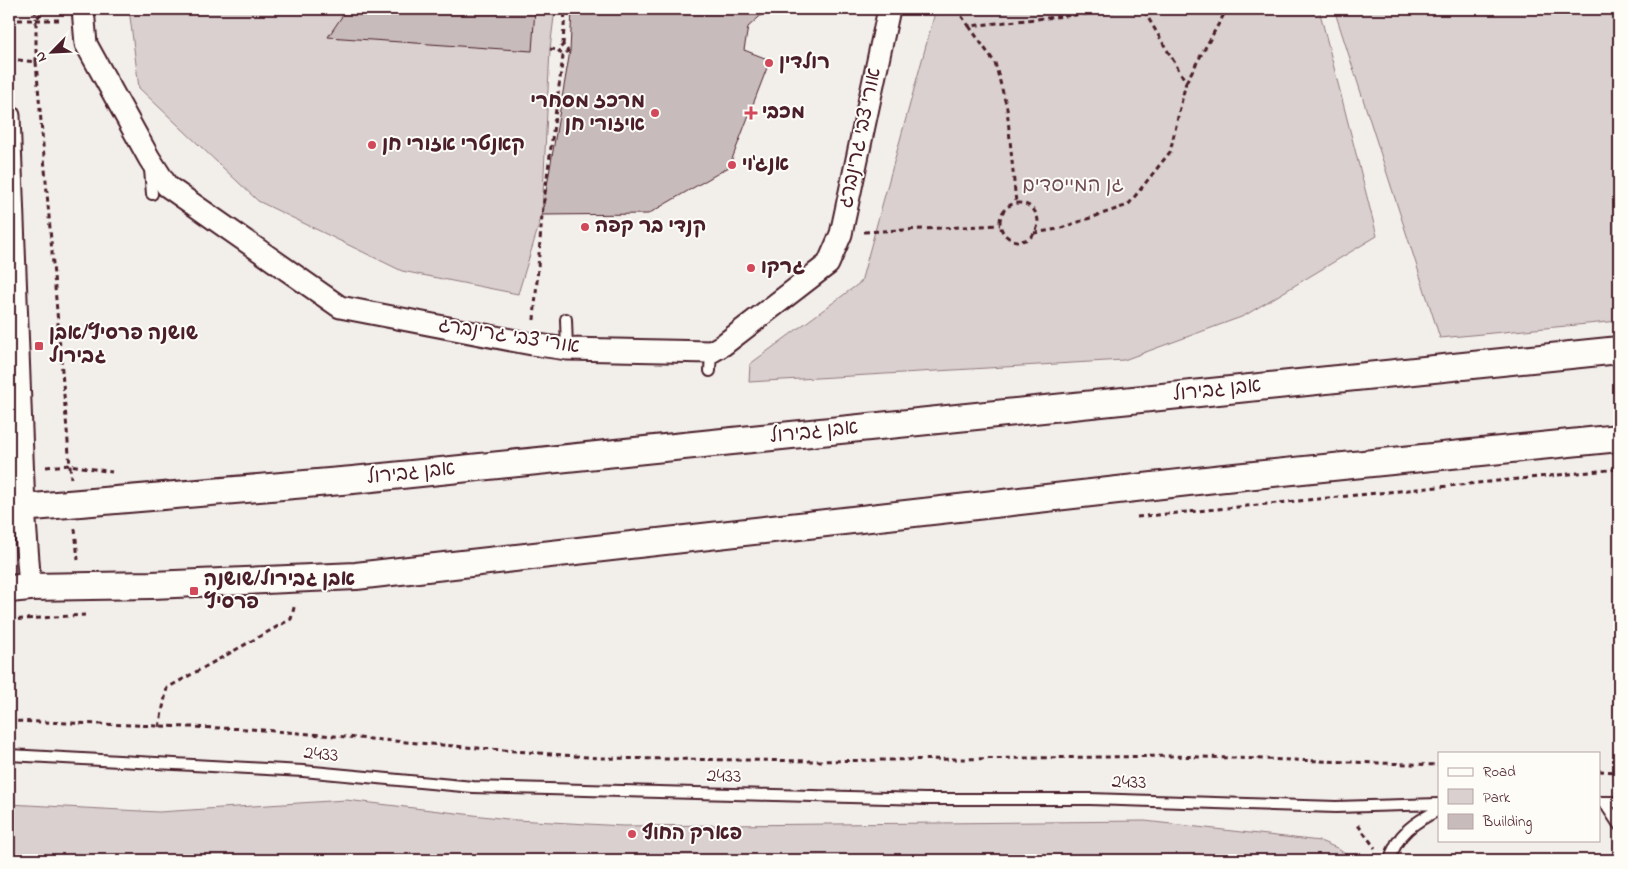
<svg xmlns="http://www.w3.org/2000/svg" width="1628" height="869" font-family="'Indie Flower','Playpen Sans Hebrew',sans-serif">
<style>
.green{fill:#d9d0cf;stroke:#92787d}
.building{fill:#c8bbbb;stroke:#4a1f2b}
.lines{fill:none;stroke-linecap:round;stroke-linejoin:round}
.service-casing{stroke:#4a1f2b;stroke-width:14}
.minor-casing{stroke:#4a1f2b;stroke-width:25}
.tertiary-casing{stroke:#4a1f2b;stroke-width:30}
.path{stroke:#4a1f2b;stroke-width:3;stroke-dasharray:5 4;stroke-linecap:butt}
.service{stroke:#fdfcf7;stroke-width:10}
.minor{stroke:#fdfcf7;stroke-width:21}
.tertiary{stroke:#fdfcf7;stroke-width:26}
.poi-dot{fill:#d1495b;stroke:#fdfcf7;stroke-width:2}
.labels{text-anchor:middle;dominant-baseline:central;stroke-width:4;stroke-linejoin:round;paint-order:stroke}
.poi-label{font-size:20px;font-weight:bold;fill:#4a1f2b;stroke:#fdfcf7;text-anchor:start}
.street-label{font-size:20px;fill:#4a1f2b;stroke:#fdfcf7}
.park-label{font-size:20px;fill:#6e4b54;stroke:#fdfcf7}
</style>
<rect width="100%" height="100%" fill="#f2efeb"/>
<filter id="ink" filterUnits="userSpaceOnUse"><feTurbulence type="fractalNoise" baseFrequency=".02" numOctaves="2"/><feDisplacementMap in="SourceGraphic" scale="10" xChannelSelector="R" yChannelSelector="G"/><feConvolveMatrix kernelMatrix="1 2 1 2 8 2 1 2 1" color-interpolation-filters="sRGB"/></filter>
<g filter="url(#ink)">
<path class="green" d="M129,9h426l-5,40 -8,166 -24,79 -116,-23 -144,-70 -119,-113z
M936,9h383l58,227 -133,80 -120,44 -375,22 1,-18 111,-82z
M1334,9h285v312l-179,17z
M346,800l170,20 107,6 522,-5 175,20 17,7 16,12h-1344v-56l150,8z"/>
<path class="building" d="M347,9h188l-3,42 -204,-14z
M572,9h196l-20,18 -4,23 26,10 -41,107 -81,47 -106,1 28,-164z"/>
<g class="lines">
<g class="service-casing">
<path id="service" d="M150,169l2,25
M566,319l1,30
M710,371l1,-19
M9,755l294,16 170,16 452,12h165l246,8 103,-3
M1600,802h19
M1604,802l15,23
M1390,860c6,-26 26,-39 49,-50"/>
</g>
<g class="minor-casing">
<path id="minor" d="M83,9l3,35 63,114 18,28 173,121 192,37 35,5 144,3 12,-7 105,-81 13,-30 48,-225
M9,116l15,392 6,79"/>
</g>
<g class="tertiary-casing">
<path id="tertiary" d="M9,509l344,-29 1266,-130
M9,589l21,-2 122,-2 204,-9 859,-97 404,-41"/>
</g>
<path class="path" d="M35,9l1,10
M956,9l13,17 163,-17
M9,20h52
M969,26l26,37 12,45 9,95
M563,45l2,-36
M550,49l8,1
M9,59l27,3v-42l8,-11
M36,62l35,416
M1186,82l41,-73
M1000 222a19 19 0 1 1 38 0a19 19 0 1 1-38 0Z
M864,232l136,-7
M1034,233l24,-4 70,-24 42,-53 16,-70 -43,-73
M534,320l8,-105 21,-159 5,-5 -5,-6 -5,5 5,6
M46,467l24,-2 42,7
M1137,517l482,-48
M75,529l3,31
M9,620l76,-5
M9,719l2,2 239,8 349,29 215,3 359,-5 266,9
M159,727l8,-39 124,-69 4,-15
M1599,771l20,1
M1358,825l17,23"/>
<use href="#service" class="service"/>
<use href="#minor" class="minor"/>
<use href="#tertiary" class="tertiary"/>
</g>
</g>
<g class="poi-dot">
<circle cx="769" cy="63" r="5"/>
<circle cx="655" cy="113" r="5"/>
<path d="M748.5 105.5h5v5h5v5h-5v5h-5v-5h-5v-5h5z"/>
<circle cx="372" cy="145" r="5"/>
<circle cx="732" cy="165" r="5"/>
<circle cx="585" cy="227" r="5"/>
<circle cx="751" cy="268" r="5"/>
<rect x="34" y="341" width="10" height="10" rx="2.5"/>
<rect x="189" y="586" width="10" height="10" rx="2.5"/>
<circle cx="632" cy="834" r="5"/>
</g>
<g class="labels">
<g class="poi-label">
<text x="779" y="63">רולדין</text>
<text x="645" y="102" text-anchor="end">מרכז מסחרי<tspan x="645" dy="23">איזורי חן</tspan></text>
<text x="762" y="113">מכבי</text>
<text x="382" y="145">קאנטרי אזורי חן</text>
<text x="742" y="165">אנג'וי</text>
<text x="595" y="227">קנדי בר קפה</text>
<text x="761" y="268">גרקו</text>
<text x="49" y="334">שושנה פרסיץ/אבן<tspan x="49" dy="23">גבירול</tspan></text>
<text x="204" y="580">אבן גבירול/שושנה<tspan x="204" dy="23">פרסיץ</tspan></text>
<text x="642" y="834">פארק החוף</text>
</g>
<g class="street-label">
<text transform="translate(861 138) rotate(-78)">אורי צבי גרינברג</text>
<text transform="translate(509 337) rotate(9)">אורי צבי גרינברג</text>
<text transform="translate(1217 391) rotate(-6)">אבן גבירול</text>
<text transform="translate(814 433) rotate(-6)">אבן גבירול</text>
<text transform="translate(411 474) rotate(-6)">אבן גבירול</text>
<text transform="translate(321 755) rotate(5)">2433</text>
<text transform="translate(724 777) rotate(1)">2433</text>
<text transform="translate(1129 783) rotate(2)">2433</text>
</g>
<g class="park-label">
<text x="1073" y="186">גן המייסדים</text>
</g>
</g>
<rect width="1628" height="869" fill="none" stroke="#fdfcf7" stroke-width="30"/>
<rect x="15" y="15" width="1598" height="839" fill="none" stroke="#4a1f2b" stroke-width="2" filter="url(#ink)"/>
<rect x="1438" y="752" width="162" height="90" fill="#fdfcf7" stroke="#b5a4a5"/>
<rect x="1448" y="768" width="25" height="8" fill="#fdfcf7" stroke="#b5a4a5"/>
<text x="1483" y="776" font-size="15" fill="#4a1f2b">Road</text>
<rect x="1448" y="789" width="25" height="15" fill="#d9d0cf" stroke="#b5a4a5"/>
<text x="1483" y="802" font-size="15" fill="#4a1f2b">Park</text>
<rect x="1448" y="814" width="25" height="15" fill="#c8bbbb" stroke="#b5a4a5"/>
<text x="1483" y="826" font-size="15" fill="#4a1f2b">Building</text>
<g transform="translate(52 52) rotate(246)" stroke="#fdfcf7" stroke-width="4" paint-order="stroke">
<path d="M0-4L9 19L0 12L-9 19Z" fill="#4a1f2b"/>
<text y="-8" font-size="14" font-weight="bold" text-anchor="middle" fill="#4a1f2b">N</text>
</g>
</svg>
